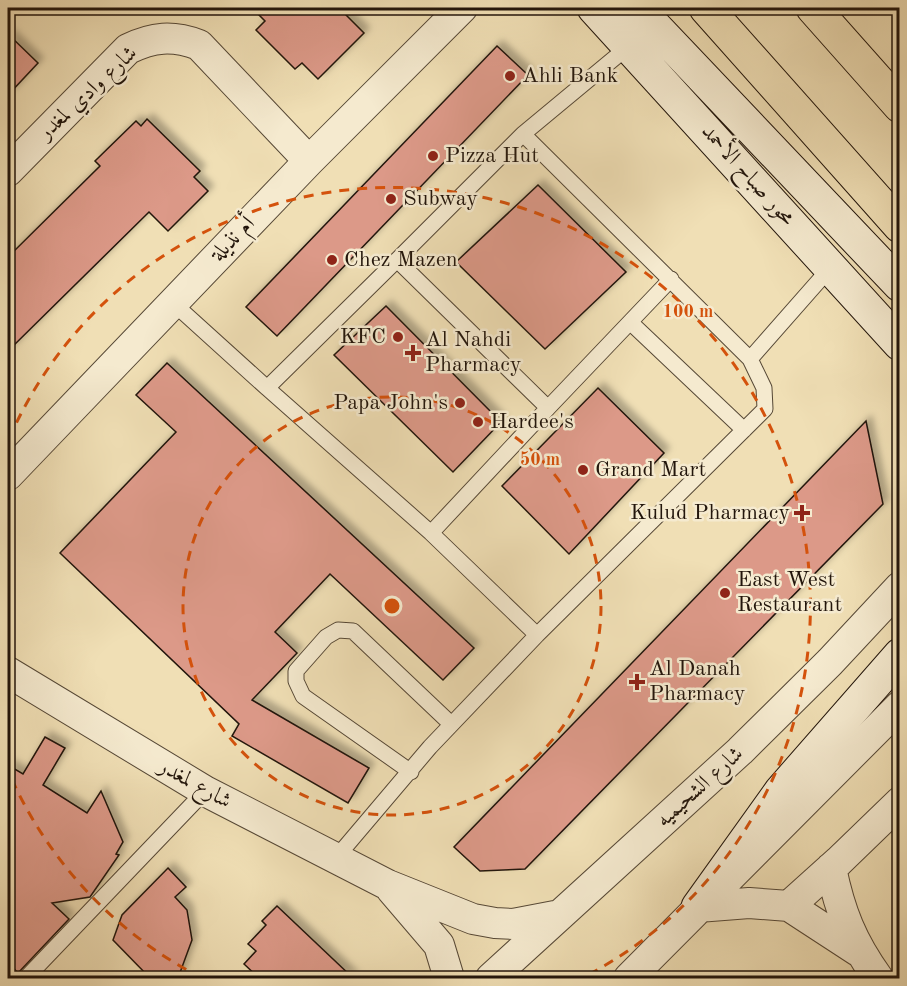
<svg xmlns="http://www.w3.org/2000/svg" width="907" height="986" font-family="'Old Standard TT',Amiri,serif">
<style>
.building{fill:#dc9988;stroke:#22150b;stroke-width:1.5;filter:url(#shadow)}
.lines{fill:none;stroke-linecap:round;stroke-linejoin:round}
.lane-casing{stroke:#564836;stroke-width:17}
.street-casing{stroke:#564836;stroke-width:32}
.secondary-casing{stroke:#22150b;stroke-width:35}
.highway-casing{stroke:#22150b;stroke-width:35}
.lane{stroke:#f5eacf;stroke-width:15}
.street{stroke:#f5eacf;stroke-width:30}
.secondary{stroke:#f5eacf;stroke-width:33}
.highway{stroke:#f0dfb5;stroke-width:33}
.ring{fill:none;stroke:#d4520c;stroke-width:3;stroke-dasharray:10 8}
.poi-dot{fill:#8f2418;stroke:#f5eacf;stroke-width:2}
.labels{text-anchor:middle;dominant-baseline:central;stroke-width:5;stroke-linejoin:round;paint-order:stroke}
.poi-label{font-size:22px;fill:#22150b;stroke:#f5eacf;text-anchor:start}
.street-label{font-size:22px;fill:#22150b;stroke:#f5eacf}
.centre{fill:#d4520c;stroke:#f5eacf;stroke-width:3}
.ring-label{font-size:18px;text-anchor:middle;font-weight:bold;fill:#d4520c;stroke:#f5eacf;stroke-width:5;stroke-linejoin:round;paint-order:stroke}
</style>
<defs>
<filter id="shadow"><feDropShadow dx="5.5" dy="-5.5" stdDeviation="3" flood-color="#0004"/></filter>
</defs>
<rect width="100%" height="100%" fill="#f0dfb5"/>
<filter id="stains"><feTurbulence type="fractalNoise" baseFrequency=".00333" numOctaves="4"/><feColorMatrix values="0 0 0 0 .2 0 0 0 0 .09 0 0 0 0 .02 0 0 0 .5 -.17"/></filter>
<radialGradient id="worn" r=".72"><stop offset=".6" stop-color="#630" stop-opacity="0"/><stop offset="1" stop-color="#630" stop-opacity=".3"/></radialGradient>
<path class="building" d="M252,8h87l25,25 -46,46 -16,-16 -7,6 -39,-39 9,-9z
M8,34l30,29 -30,32z
M497,46l31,29 -251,261 -31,-29z
M147,119l53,52 -6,6 14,14 -40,40 -19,-19 -141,139v-94l92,-91 -5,-5 41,-40 5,5z
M538,185l88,87 -81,77 -89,-87z
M386,306l115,116 -48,50 -119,-117z
M167,363l307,285 -31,32 -113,-106 -55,58 22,21 -45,47 117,68 -21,35 -116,-67 7,-12 -179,-171 116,-121 -40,-37z
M598,388l66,65 -95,101 -67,-68z
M866,421l17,83 -358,365 -45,2 -26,-24z
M45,737l20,11 -22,37 44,28 14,-22 22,51 -7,12 3,1 -29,42 -38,6 17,16 -51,54 -10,-11v-197l15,9z
M168,868l18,19 -11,10 12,13 5,30 -14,38h-28l-37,-38 9,-25z
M277,906l76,72h-94l-15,-14 12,-13 -8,-7 18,-19 -4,-4z"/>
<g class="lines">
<g class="lane-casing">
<path id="lane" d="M523,134l227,225 14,29 1,21 -228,226 -106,-102 117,-125 -151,-148 126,-126 106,-88
M397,260l-130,128 164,145
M172,302l95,86
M630,322l114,108
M750,359l81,-92
M548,408l123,-129
M411,772l-108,-76 -7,-15v-10l30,-34 12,-7 15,1 98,93
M335,859l95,-112 107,-112
M26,978l179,-187"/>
</g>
<g class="street-casing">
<path id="street" d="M8,171l120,-122c25,-12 44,-14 71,-4l110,116
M8,475l301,-314 153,-153
M8,672l197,119 183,94 85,34 22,4 18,1 47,-9
M831,868c9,44 21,74 47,110
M392,890l47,55 10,33
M789,906l50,-45 61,-59
M698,907l51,-4 40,3 69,45
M491,978l249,-227 90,-89 70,-75
M629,978l271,-272"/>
</g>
<g class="secondary-casing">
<path id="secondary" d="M594,8l306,336
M637,8l263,277
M698,907l83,-116 119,-136"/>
</g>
<g class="highway-casing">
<path id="highway" d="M706,8l194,218
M813,8l87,98"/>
</g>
<use href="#lane" class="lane"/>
<use href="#street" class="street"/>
<use href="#secondary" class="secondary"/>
<use href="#highway" class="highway"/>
</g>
<g class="ring">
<circle cx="392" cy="606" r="209"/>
<path d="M202 978A418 418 0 0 1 9 773M9 439A418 418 0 1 1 582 978"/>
</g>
<g class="poi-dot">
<circle cx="510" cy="76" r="6"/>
<circle cx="433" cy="156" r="6"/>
<circle cx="391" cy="199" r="6"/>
<circle cx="332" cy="260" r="6"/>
<circle cx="398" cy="337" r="6"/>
<path d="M410 344h6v6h6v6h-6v6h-6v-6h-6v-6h6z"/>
<circle cx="460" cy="403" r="6"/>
<circle cx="478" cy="422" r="6"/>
<circle cx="583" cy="470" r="6"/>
<path d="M799 504h6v6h6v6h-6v6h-6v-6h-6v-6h6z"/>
<circle cx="725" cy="593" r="6"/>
<path d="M634 673h6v6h6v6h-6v6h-6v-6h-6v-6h6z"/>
</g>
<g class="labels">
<g class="poi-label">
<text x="522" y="76">Ahli Bank</text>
<text x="445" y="156">Pizza Hut</text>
<text x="403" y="199">Subway</text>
<text x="344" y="260">Chez Mazen</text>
<text x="386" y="337" text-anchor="end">KFC</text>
<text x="425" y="340">Al Nahdi<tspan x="425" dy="25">Pharmacy</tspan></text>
<text x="448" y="403" text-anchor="end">Papa John's</text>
<text x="490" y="422">Hardee's</text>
<text x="595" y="470">Grand Mart</text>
<text x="790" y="513" text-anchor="end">Kulud Pharmacy</text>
<text x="737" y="580">East West<tspan x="737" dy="25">Restaurant</tspan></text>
<text x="649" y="669">Al Danah<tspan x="649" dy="25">Pharmacy</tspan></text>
</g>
<g class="street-label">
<text transform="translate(88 93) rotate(-43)">شارع وادي لمغدر</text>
<text transform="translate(748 175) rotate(48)">محور صباح الأحمد</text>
<text transform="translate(233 239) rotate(-46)">أم نذيلة</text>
<text transform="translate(195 784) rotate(29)">شارع لمغدر</text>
<text transform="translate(700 787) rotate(-42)">شارع الشحيميه</text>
</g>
</g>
<circle cx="392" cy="606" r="9" class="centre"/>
<g class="ring-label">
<text x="688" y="317">100 m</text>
<text x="540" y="465">50 m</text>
</g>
<rect width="907" height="986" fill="none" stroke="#f0dfb5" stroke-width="30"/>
<rect x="9" y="9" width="889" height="968" fill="none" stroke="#22150b" stroke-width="3"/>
<rect x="15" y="15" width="877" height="956" fill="none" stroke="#22150b" stroke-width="1.5"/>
<rect width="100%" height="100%" filter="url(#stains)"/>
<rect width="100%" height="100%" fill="url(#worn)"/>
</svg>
